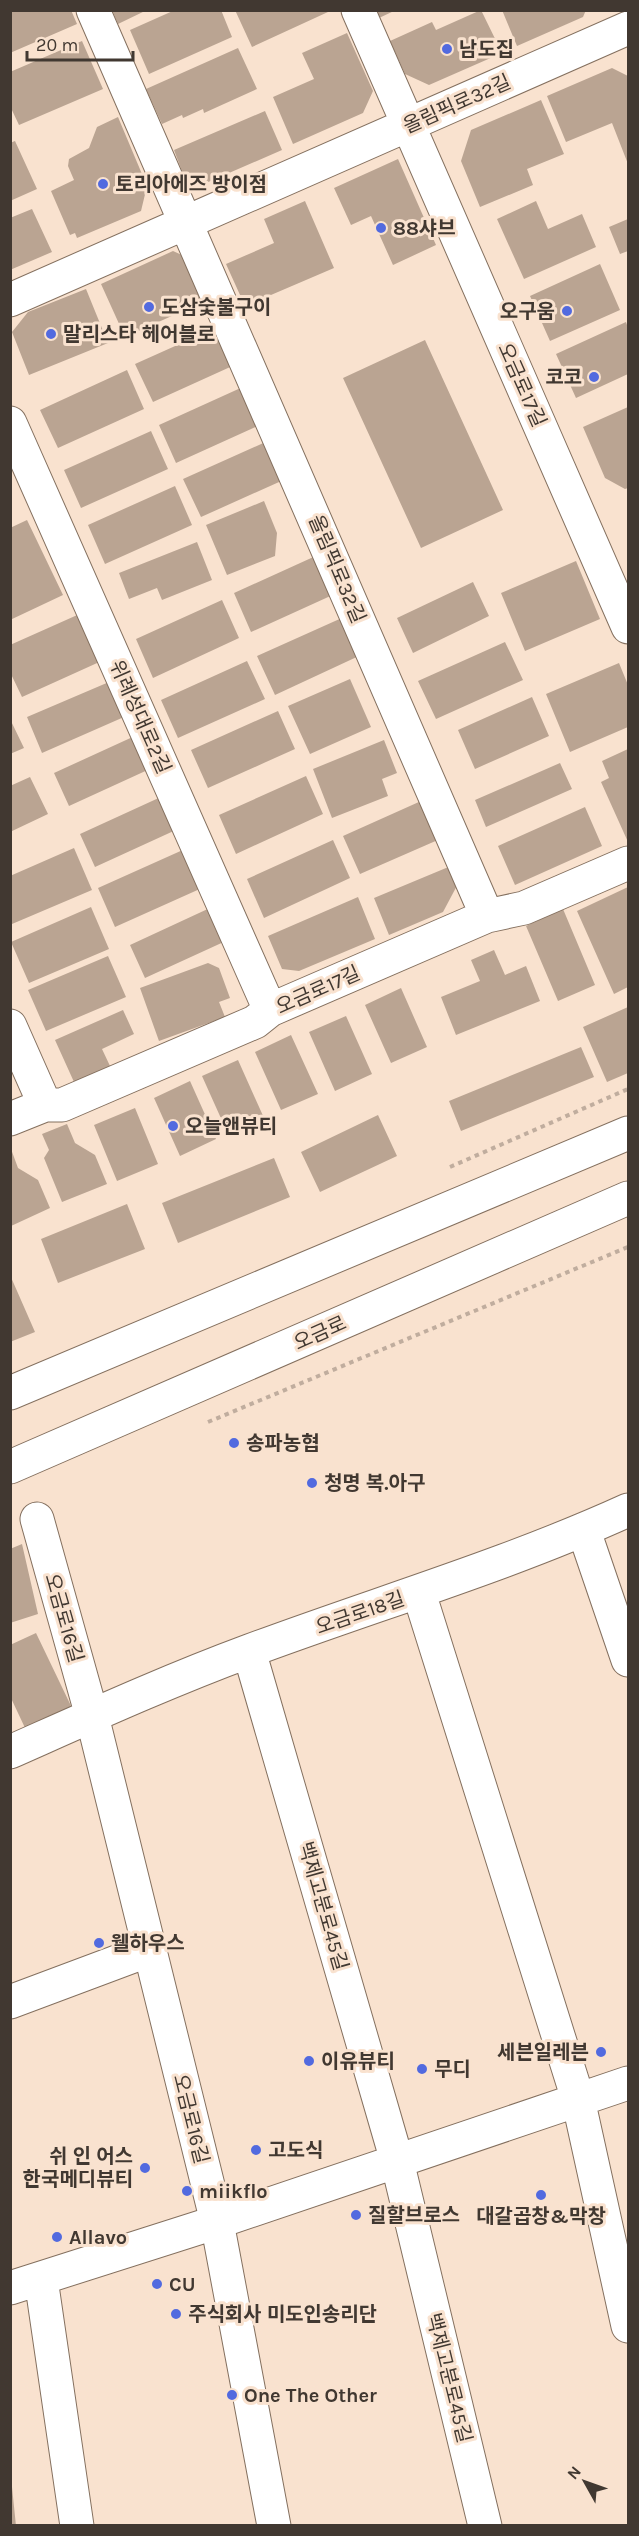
<svg xmlns="http://www.w3.org/2000/svg" width="639" height="2536" font-family="Karla,'Noto Sans KR',sans-serif">
<style>
.building{fill:#baa492}
.lines{fill:none;stroke-linecap:round;stroke-linejoin:round}
.minor-casing{stroke:#84705f;stroke-width:35}
.major-casing{stroke:#84705f;stroke-width:35}
.path{stroke:#c0ad9e;stroke-width:4;stroke-dasharray:4.5 4.5;stroke-linecap:butt}
.minor{stroke:#fff;stroke-width:33}
.major{stroke:#fff;stroke-width:33}
.poi-dot{fill:#526adf;stroke:#f9e2cf;stroke-width:2}
.labels{text-anchor:middle;dominant-baseline:central;stroke-width:6;stroke-linejoin:round;paint-order:stroke}
.poi-label{font-size:20px;font-weight:bold;fill:#413831;stroke:#f9e2cf;text-anchor:start}
.street-label{font-size:20px;fill:#413831;stroke:#f9e2cf}
</style>
<rect width="100%" height="100%" fill="#f9e2cf"/>
<path class="building" d="M10,10h61l6,14 -67,29z
M112,10h35l-29,14z
M175,10h46l11,27 -83,37 -19,-44z
M235,10h92l1,2 -76,35z
M375,10h21l-17,8z
M481,10l21,43 -73,32 -24,-11 -15,-33 42,-19 4,8z
M502,10h84l-3,7 -66,29z
M347,33l26,58 -10,22 -70,31 -20,-47 41,-18 -12,-26z
M82,41l21,48 -84,36 -9,-19v-34z
M238,48l19,41 -53,24 -1,-4 -20,9 -1,-3 -20,9 -16,-35z
M612,68l16,8v88l-16,-41 -46,19 -19,-46z
M541,100l23,54 -37,15 6,16 -53,22 -19,-46 10,-31z
M265,111l17,39 -76,33 -23,-9 -9,-24z
M118,117l29,69 -6,25 -64,27 -2,-5 -5,2 -19,-44 23,-11 -6,-14 1,-7 20,-11 8,-21z
M15,141l22,48 -27,12v-58z
M398,159l38,86 -43,20 -22,-49 -20,9 -17,-37z
M305,201l29,67 -89,38 -19,-42 48,-21 -10,-24z
M536,201l12,28 34,-15 14,33 -72,32 -27,-60z
M32,209l20,43 -42,18v-52z
M628,219v32l-8,3 -11,-27z
M173,251l22,10 8,41 -78,35 -24,-53z
M600,264l20,46 -70,31 -20,-45z
M86,289l22,54 -79,32 -17,-43 16,-20z
M626,322l2,6v46l-52,24 -20,-44z
M222,325l17,38 -86,39 -18,-38z
M425,340l78,170 -82,38 -78,-170z
M127,370l17,39 -86,39 -18,-38z
M245,386l17,38 -86,39 -17,-38z
M628,407v81l-3,1 -20,-11 -22,-51z
M151,431l17,38 -87,39 -17,-38z
M270,440l18,38 -87,39 -18,-38z
M175,486l17,39 -87,39 -17,-39z
M264,501l13,32 -2,23 -48,19 -21,-50z
M27,520l36,75 -53,25v-92z
M197,542l15,38 -50,20 -5,-12 -28,11 -10,-26z
M320,554l17,39 -86,39 -17,-39z
M576,561l24,58 -75,32 -24,-58z
M473,582l16,34 -76,37 -16,-35z
M222,600l17,38 -86,40 -17,-39z
M84,612l22,47 -84,38 -12,-25v-27z
M344,617l17,38 -86,40 -18,-39z
M505,642l18,38 -87,39 -18,-38z
M247,661l18,38 -87,39 -17,-38z
M619,663l9,22v42l-58,25 -24,-58z
M350,679l21,48 -61,27 -22,-48z
M109,682l15,35 -82,36 -15,-36z
M532,697l17,39 -74,33 -17,-39z
M278,711l17,38 -87,39 -17,-38z
M10,719l14,29 -14,6z
M137,735l15,33 -83,38 -15,-33z
M384,740l13,33 -15,6 6,17 -56,22 -19,-49z
M628,749v93l-27,-60 8,-4 -7,-17z
M560,763l12,26 -86,38 -11,-27z
M306,776l17,38 -87,40 -17,-39z
M30,777l18,37 -38,18v-46z
M163,796l15,33 -83,38 -15,-33z
M430,797l17,39 -87,38 -17,-38z
M585,807l17,39 -87,39 -17,-39z
M333,840l17,38 -86,40 -17,-39z
M74,848l18,42 -80,34 -2,-48z
M185,849l17,39 -87,39 -17,-39z
M458,863l2,17 -17,32 -54,23 -15,-37z
M628,887v100l-14,7 -37,-83z
M358,897l17,42 -76,32 -17,-2 -14,-33z
M91,907l18,42 -80,34 -18,-41z
M212,907l16,33 -83,38 -15,-33z
M563,909l32,76 -37,16 -32,-75z
M494,950l11,25 21,-9 14,35 -84,34 -15,-38 39,-16 -9,-21z
M108,956l18,41 -80,34 -18,-41z
M208,963l11,5 11,30 -11,4 6,15 -66,24 -19,-53z
M401,988l26,59 -36,16 -26,-58z
M628,1007v66l-21,9 -24,-55z
M123,1010l11,24 -32,15 8,17 -36,16 -19,-42z
M346,1016l26,58 -37,17 -26,-59z
M291,1035l27,59 -37,16 -26,-58z
M581,1047l13,30 -133,54 -12,-30z
M238,1060l26,58 -36,16 -26,-58z
M190,1081l26,58 -36,17 -26,-58z
M135,1108l23,56 -41,17 -23,-56z
M378,1115l19,41 -77,36 -19,-40z
M67,1124l8,19 20,12 12,29 -45,18 -18,-44 5,-8 -7,-16z
M11,1149l7,19 20,12 12,28 -39,18z
M274,1158l16,39 -112,46 -16,-40z
M127,1204l18,45 -87,34 -17,-44z
M10,1275l25,57 -25,10z
M22,1544l16,70 -28,9v-74z
M36,1633l36,75 -46,22 -16,-34v-51z
M10,2487h2l4,39h-6z"/>
<g class="lines">
<g class="minor-casing">
<path id="minor" d="M93,10l394,906
M358,10l270,617
M10,300l618,-272
M10,423l260,587
M10,1026l35,79
M10,1119l35,-14h17l193,-83 15,-12 217,-94 37,-8 104,-45
M37,1519l55,197 125,506 57,304
M584,1531l44,129
M419,1593l159,506 50,227
M249,1651l148,510 88,365
M10,1752c79,-35 158,-71 239,-101 126,-47 256,-85 379,-141
M10,2002l139,-52
M41,2279l36,247
M10,2288l207,-66 411,-139"/>
</g>
<g class="major-casing">
<path id="major" d="M10,1393l618,-260
M10,1467l618,-269"/>
</g>
<path class="path" d="M450,1167l178,-78
M208,1422l420,-175"/>
<use href="#minor" class="minor"/>
<use href="#major" class="major"/>
</g>
<g class="poi-dot">
<circle cx="447" cy="49" r="6"/>
<circle cx="103" cy="184" r="6"/>
<circle cx="381" cy="228" r="6"/>
<circle cx="149" cy="307" r="6"/>
<circle cx="567" cy="311" r="6"/>
<circle cx="51" cy="334" r="6"/>
<circle cx="594" cy="377" r="6"/>
<circle cx="173" cy="1126" r="6"/>
<circle cx="234" cy="1443" r="6"/>
<circle cx="312" cy="1483" r="6"/>
<circle cx="99" cy="1943" r="6"/>
<circle cx="601" cy="2052" r="6"/>
<circle cx="309" cy="2061" r="6"/>
<circle cx="422" cy="2069" r="6"/>
<circle cx="256" cy="2150" r="6"/>
<circle cx="145" cy="2168" r="6"/>
<circle cx="187" cy="2191" r="6"/>
<circle cx="541" cy="2195" r="6"/>
<circle cx="356" cy="2215" r="6"/>
<circle cx="57" cy="2237" r="6"/>
<circle cx="157" cy="2284" r="6"/>
<circle cx="176" cy="2314" r="6"/>
<circle cx="232" cy="2395" r="6"/>
</g>
<g class="labels">
<g class="poi-label">
<text x="459" y="49">남도집</text>
<text x="115" y="184">토리아에즈 방이점</text>
<text x="393" y="228">88샤브</text>
<text x="161" y="307">도삼숯불구이</text>
<text x="555" y="311" text-anchor="end">오구움</text>
<text x="63" y="334">말리스타 헤어블로</text>
<text x="582" y="377" text-anchor="end">코코</text>
<text x="185" y="1126">오늘앤뷰티</text>
<text x="246" y="1443">송파농협</text>
<text x="324" y="1483">청명 복.아구</text>
<text x="111" y="1943">웰하우스</text>
<text x="589" y="2052" text-anchor="end">세븐일레븐</text>
<text x="321" y="2061">이유뷰티</text>
<text x="434" y="2069">무디</text>
<text x="268" y="2150">고도식</text>
<text x="133" y="2156" text-anchor="end">쉬 인 어스<tspan x="133" dy="23">한국메디뷰티</tspan></text>
<text x="199" y="2191">miikflo</text>
<text x="368" y="2215">질할브로스</text>
<text x="541" y="2216" text-anchor="middle">대갈곱창&amp;막창</text>
<text x="69" y="2237">Allavo</text>
<text x="169" y="2284">CU</text>
<text x="188" y="2314">주식회사 미도인송리단</text>
<text x="244" y="2395">One The Other</text>
</g>
<g class="street-label">
<text transform="translate(457 104) rotate(-24)">올림픽로32길</text>
<text transform="translate(522 385) rotate(66)">오금로17길</text>
<text transform="translate(337 569) rotate(67)">올림픽로32길</text>
<text transform="translate(140 717) rotate(66)">위례성대로2길</text>
<text transform="translate(318 990) rotate(-24)">오금로17길</text>
<text transform="translate(320 1333) rotate(-24)">오금로</text>
<text transform="translate(360 1613) rotate(-19)">오금로18길</text>
<text transform="translate(64 1618) rotate(74)">오금로16길</text>
<text transform="translate(323 1906) rotate(74)">백제고분로45길</text>
<text transform="translate(191 2119) rotate(76)">오금로16길</text>
<text transform="translate(449 2378) rotate(76)">백제고분로45길</text>
</g>
</g>
<rect width="639" height="2536" fill="none" stroke="#413831" stroke-width="24"/>
<g transform="translate(585 2482) rotate(310)" stroke="#f9e2cf" stroke-width="4.5" paint-order="stroke">
<path d="M0-4.5L10 22L0 15L-10 22Z" fill="#413831"/>
<text y="-9" font-size="16" font-weight="bold" text-anchor="middle" fill="#413831">N</text>
</g>
<path d="M27 51v9h106v-9" fill="none" stroke="#413831" stroke-width="3"/>
<text x="36" y="51" font-size="18" fill="#413831" stroke="#f9e2cf" stroke-width="4.5" paint-order="stroke">20 m</text>
</svg>
